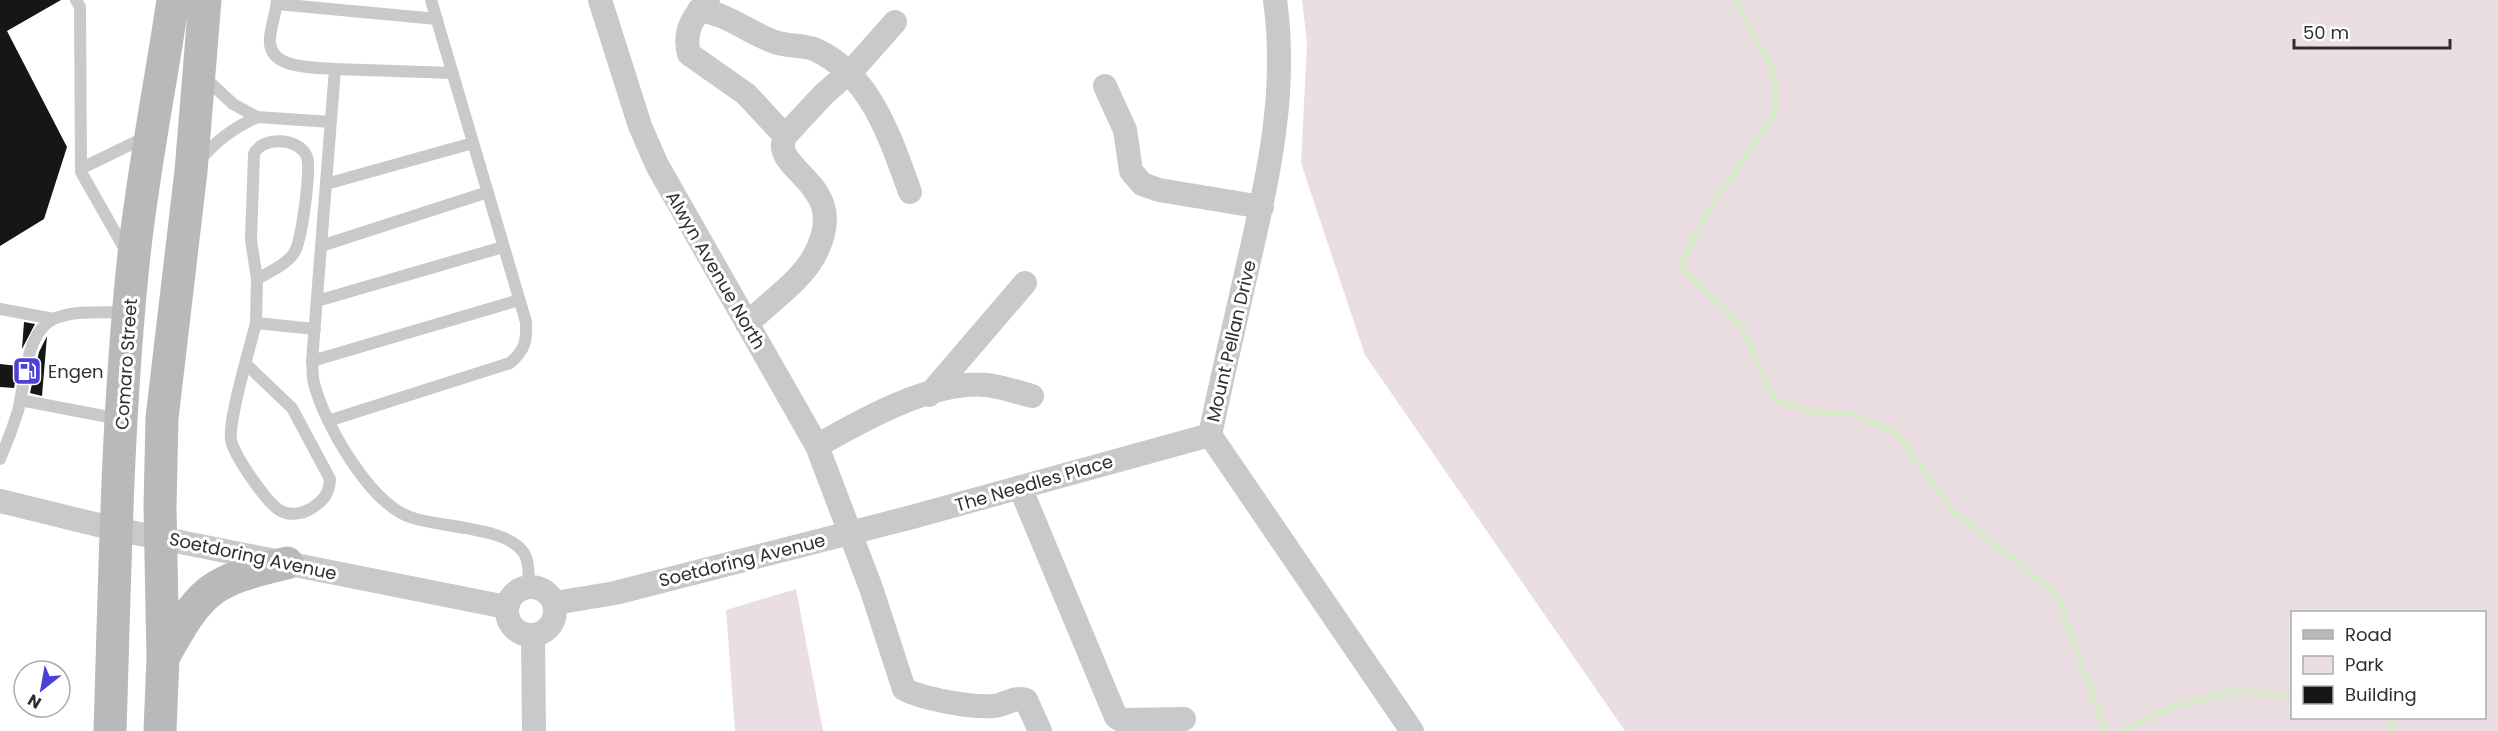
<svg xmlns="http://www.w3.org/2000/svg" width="2498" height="731" font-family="Poppins,sans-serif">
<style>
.green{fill:#ebdee3;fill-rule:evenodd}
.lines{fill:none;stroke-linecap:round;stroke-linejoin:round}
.stream{stroke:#d9e9cc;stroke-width:6}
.building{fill:#161616}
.lane{stroke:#c9c9c9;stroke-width:12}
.street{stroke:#c9c9c9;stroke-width:24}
.secondary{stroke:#b9b9b9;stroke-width:33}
.labels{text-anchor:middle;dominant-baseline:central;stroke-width:6;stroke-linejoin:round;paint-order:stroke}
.street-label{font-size:18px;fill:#2f2f2f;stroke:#fff}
.poi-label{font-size:18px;fill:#2f2f2f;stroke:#fff;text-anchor:start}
</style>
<rect width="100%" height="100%" fill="#fff"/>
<path class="green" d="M1302,0h1196v731h-873l-260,-376 -64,-192 6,-121zM2292,612h192v106h-192z
M796,589l27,142h-88l-9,-121z"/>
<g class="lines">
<path class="stream" d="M1735,0l39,72 1,41 -69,100 -26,54 60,57 34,75 32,12 47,3 44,20 56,77 104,84 48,136
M2391,718l1,13
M2122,731l42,-21 71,-19 57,5"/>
</g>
<path class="building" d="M0,0h61l-54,31 60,116 -23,72 -44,27z
M24,322l11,2 -13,25z
M47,336l-5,60 -12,-3 9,-41z
M0,364l18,2 -4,22 -14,-1z"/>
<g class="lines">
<path class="lane" d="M76,0l4,7 1,165 46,81
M277,0c-1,13 -6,25 -7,38 -3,32 44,29 65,31l-23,292c1,7 0,15 2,22 10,41 56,120 96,134 29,11 100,9 115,38 5,9 3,21 4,31
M277,4l160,15
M335,69l118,4
M203,76l30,28 24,13 74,5
M199,161c18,-21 33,-32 58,-44
M82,168l66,-32
M326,184l147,-41
M321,246l167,-54
M317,301l186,-54
M0,309l54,10
M256,323l1,-44 -6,-39 3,-86c8,-18 45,-17 53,3 4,13 -5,84 -13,96 -8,12 -25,19 -37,26
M312,361l207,-61
M247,365l45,43 38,71c-1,15 -6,21 -18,29 -9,6 -22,8 -31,3 -14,-7 -47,-56 -50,-71 -3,-20 19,-93 25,-117l59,6
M20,400l99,19
M328,421l182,-58c15,-13 17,-22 16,-41l-95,-322
M0,459c7,-16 13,-32 18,-48 7,-26 7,-74 32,-90 20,-12 55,-8 78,-9"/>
<path class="street" d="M600,0l40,126 17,39 160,281 54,142 33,101c19,10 68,19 90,17 11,-1 21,-10 32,-6l14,31
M708,0c-15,17 -25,31 -19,54l57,40 39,42
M1275,0c13,92 -7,177 -27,265 -13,57 -26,113 -38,170l202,296
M699,10c29,4 50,23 76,32 13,5 28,2 41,8 55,25 75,90 94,142
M1105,86l20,44 6,41 11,13 17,6 103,17
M747,324c19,-19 53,-43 66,-66 43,-75 -45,-86 -28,-122l38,-41 33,-29 39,-44
M929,395l96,-112
M817,446c45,-26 116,-66 170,-61 15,2 30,7 45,11
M1020,487l96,230 5,3 63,-1
M0,501l115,28 391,78
M507 611a24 24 0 1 1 48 0a24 24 0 1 1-48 0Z
M555,603l60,-10 297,-76 298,-82
M533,636l1,95"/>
<path class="secondary" d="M163,658c38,-69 46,-77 124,-95
M110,731c5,-156 7,-311 23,-467 9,-88 27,-176 40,-264
M160,731l3,-73 -3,-151 2,-89 29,-247 14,-171"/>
</g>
<defs>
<g id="fuel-square" transform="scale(1.5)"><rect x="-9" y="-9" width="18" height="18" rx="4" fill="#4c40d7" stroke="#fff"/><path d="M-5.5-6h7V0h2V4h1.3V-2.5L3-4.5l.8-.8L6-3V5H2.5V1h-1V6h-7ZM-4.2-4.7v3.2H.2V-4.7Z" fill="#fff"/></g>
</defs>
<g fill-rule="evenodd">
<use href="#fuel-square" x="27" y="371"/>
</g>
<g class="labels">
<g class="street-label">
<text transform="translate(716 270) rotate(60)">Alwyn Avenue North</text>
<text transform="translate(1231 341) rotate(-77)">Mount Pellan Drive</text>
<text transform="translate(126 364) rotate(-86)">Comaro Street</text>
<text transform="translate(1034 483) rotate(-16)">The Needles Place</text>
<text transform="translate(253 556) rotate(12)">Soetdoring Avenue</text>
<text transform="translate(742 560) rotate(-14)">Soetdoring Avenue</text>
</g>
<g class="poi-label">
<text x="48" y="371">Engen</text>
</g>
</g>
<rect x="2291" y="611" width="195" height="108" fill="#ffffff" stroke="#acacac" stroke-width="1.5"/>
<rect x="2303" y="630" width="30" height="9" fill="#b9b9b9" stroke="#acacac" stroke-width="1.5"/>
<text x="2345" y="641" font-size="18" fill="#2f2f2f">Road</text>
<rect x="2303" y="656" width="30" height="18" fill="#ebdee3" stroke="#acacac" stroke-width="1.5"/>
<text x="2345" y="671" font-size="18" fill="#2f2f2f">Park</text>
<rect x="2303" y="686" width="30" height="18" fill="#161616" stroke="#acacac" stroke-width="1.5"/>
<text x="2345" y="701" font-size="18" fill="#2f2f2f">Building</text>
<g transform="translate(42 689) rotate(211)"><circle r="28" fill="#ffffff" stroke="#acacac" stroke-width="1.5"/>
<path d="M0-4.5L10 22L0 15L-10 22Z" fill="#4c40d7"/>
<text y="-9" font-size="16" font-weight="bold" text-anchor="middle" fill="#2f2f2f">N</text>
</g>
<path d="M2294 39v9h156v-9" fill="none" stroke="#2f2f2f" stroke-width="3"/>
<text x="2303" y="39" font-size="18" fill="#2f2f2f" stroke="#ffffff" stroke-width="4.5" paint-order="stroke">50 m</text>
</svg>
